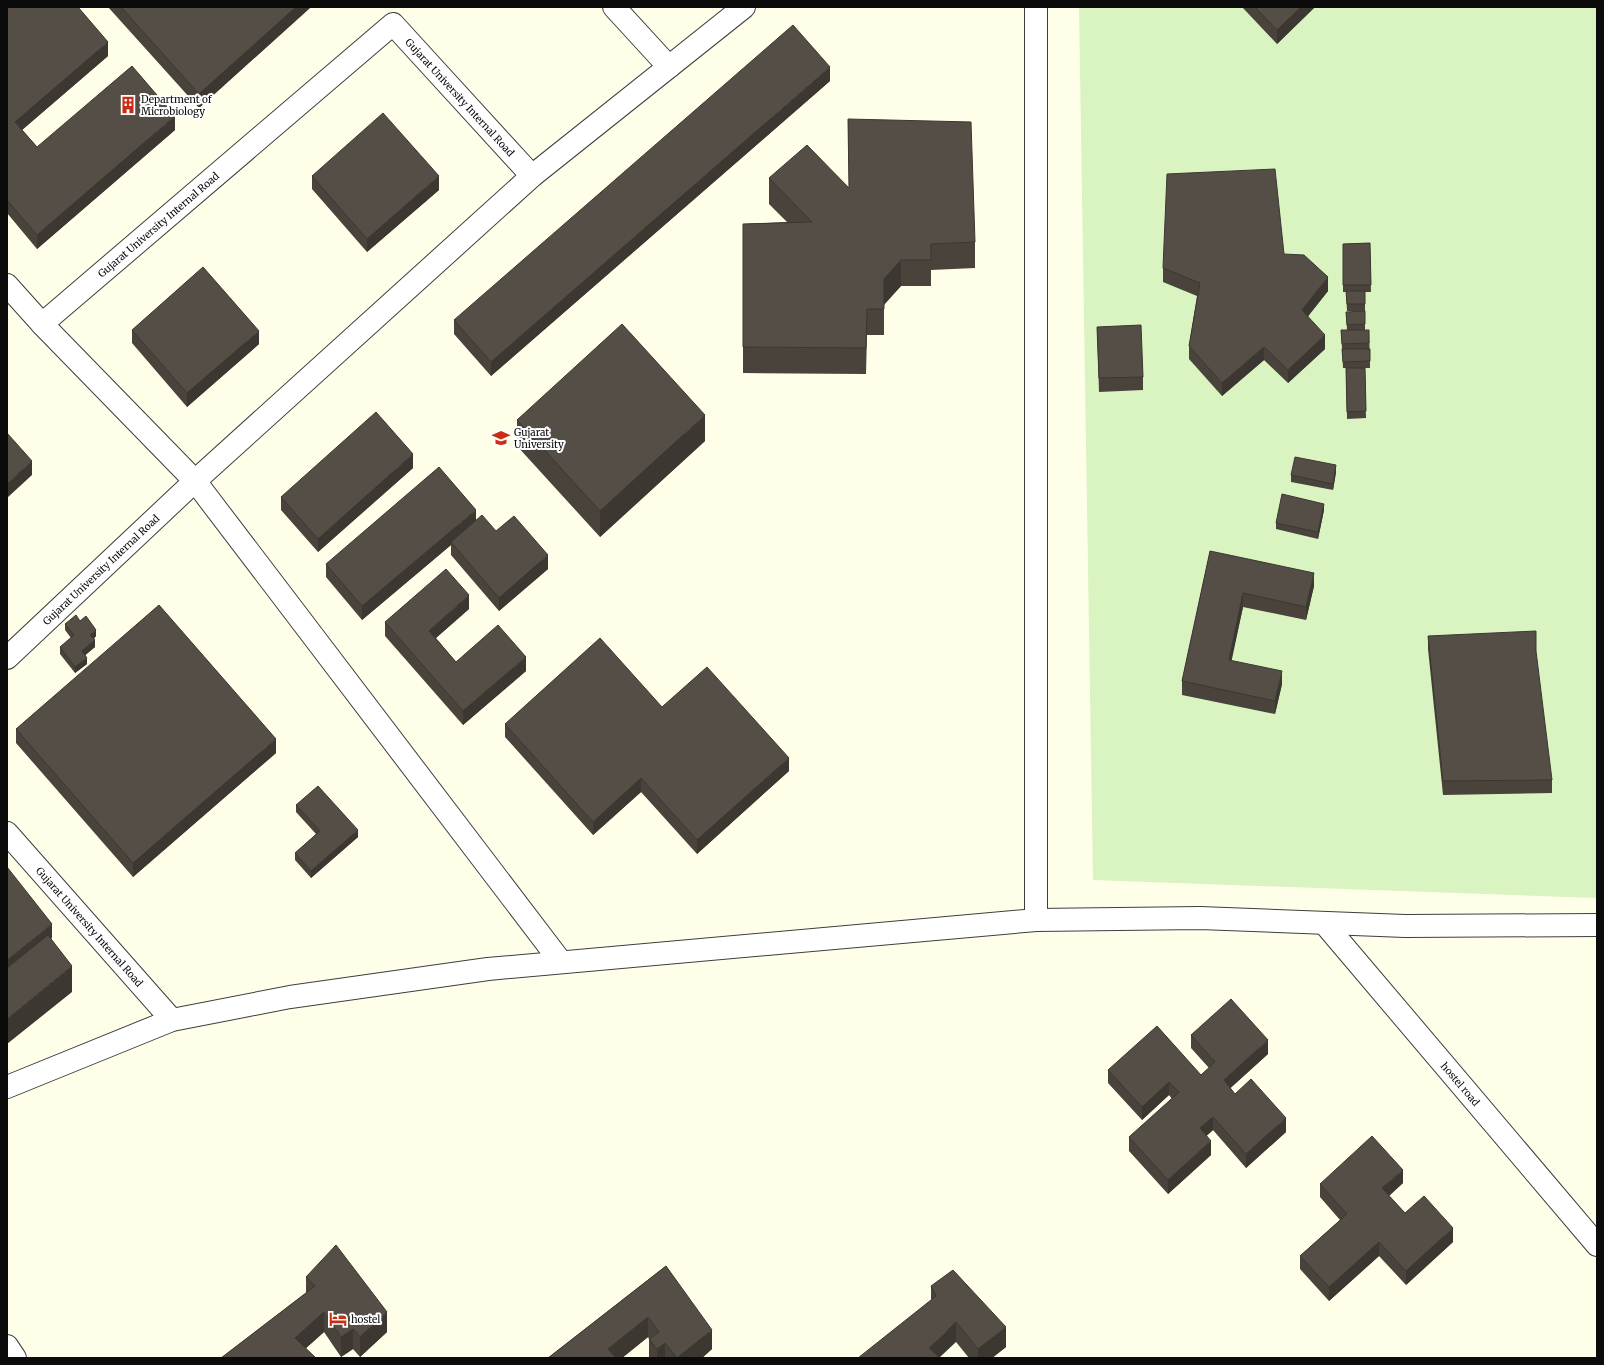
<svg xmlns="http://www.w3.org/2000/svg" width="1604" height="1365" font-family="Merriweather,serif">
<style>
.pitch{fill:#d9f4c1}
.lines{fill:none;stroke-linecap:round;stroke-linejoin:round}
.minor-casing{stroke:#3e3e3e;stroke-width:24}
.minor{stroke:#fff;stroke-width:22}
.wall{fill:#49433c}
.shaded-wall{fill:#3c3731}
.building{fill:#554e46;stroke:#3c3731}
.labels{text-anchor:middle;dominant-baseline:central;stroke-width:4;stroke-linejoin:round;paint-order:stroke}
.street-label{font-size:10px;fill:#0b0b0b;stroke:#fff}
.poi-label{font-size:10px;fill:#0b0b0b;stroke:#fff;text-anchor:start}
</style>
<rect width="100%" height="100%" fill="#ffffe9"/>
<path class="pitch" d="M1079,7h518v891l-504,-18z"/>
<g class="lines">
<g class="minor-casing">
<g id="minor">
<path d="M614,7l55,60"/>
<path d="M1036,7v913"/>
<path d="M7,285l35,39 153,157 366,481"/>
<path id="s1" d="M42,324l351,-300 139,152"/>
<path id="s2" d="M7,658l188,-177 337,-305 212,-169"/>
<path id="s3" d="M7,833l165,187"/>
<path id="s4" d="M1324,923l273,322"/>
<path d="M7,1087l165,-67 118,-23 198,-28 548,-49 164,-2 205,8 192,-1"/>
<path d="M7,1346l8,12"/>
</g>
</g>
<use href="#minor" class="minor"/>
</g>
<path class="wall" d="M7,7l101,49 -86,74 15,17 138,-17 -138,119 -30,-36z
M108,7h203l-112,101z
M1242,7h73l-38,37z
M830,81l-339,295 -37,-42v-14z
M848,119l127,123v26l-44,2v16h-30l-17,18v31h-17l-1,39 -123,-1v-149l44,-2 -18,-18v-26l80,9z
M312,176l127,14 -72,62 -55,-63z
M1370,243l1,49h-6v19h-18l-1,-19h-3v-48z
M1284,254l44,37 -20,25 17,33 -37,34 -24,-23 -42,36 -33,-37v-13l8,-50 -34,-14v-14z
M1365,311v19h4l1,31v7h-5l1,50 -19,1 -1,-51h-3l-2,-38h6l-1,-18z
M1097,327l46,50v13l-44,2z
M132,330l127,14 -72,63 -55,-64z
M517,420l188,21 -105,96 -83,-91z
M413,468l-95,84 -37,-42v-13z
M1336,472l-3,18 -42,-8v-7z
M1324,510l-6,29 -42,-10v-6z
M476,520l20,11 52,38 -49,42 -48,-56v-10l-89,75 -36,-43v-13z
M1210,551l104,35 -8,34 -63,-13 -12,53 51,24 -7,30 -93,-19v-14z
M469,609l-33,29 20,24 70,9 -63,54 -78,-89v-14z
M80,621l16,15 -2,3 1,8 -10,8 2,9 -12,9 -15,-19v-7l11,-9 -6,-8v-6z
M1428,636l124,144v13l-109,2 -15,-146z
M662,707l127,64 -92,83 -56,-62 -48,43 -88,-98v-13z
M16,729l260,24 -143,124 -117,-134z
M296,805l62,32 -47,41 -16,-18v-7l21,-19 -20,-22z
M1191,1035l77,19 -38,34 5,6 51,38 -40,36 -33,-38 -7,6 5,19 -43,39 -39,-43v-14l43,-38 -3,-4 -27,25 -34,-37v-13l93,5 8,-7 -18,-20z
M1403,1183l-14,13 16,17 48,29 -47,43 -27,-29 -50,45 -29,-32v-13l40,-36 -20,-23v-13z
M666,1266l46,83 -10,9h-53v-19l-1,-2 -26,21h-74z
M306,1277l81,55 -27,25 -7,-8 -12,8 -17,-25 -18,16 -85,10 85,-65z
M931,1286l75,61 -14,11h-23l-13,-16 -25,-42z"/>
<path class="shaded-wall" d="M296,7h15l-112,101v-14z
M1301,7h14l-38,37v-14z
M108,42v14l-93,80v-14z
M830,67v14l-339,295v-14z
M175,116v14l-138,119v-14z
M439,176v14l-72,62v-13z
M901,260v26l-17,19v-26z
M1328,277v14l-26,33v-14z
M259,331v13l-72,63v-14z
M1325,335v14l-37,34v-13z
M1264,347v13l-42,36v-13z
M705,415v26l-105,96v-26z
M413,454v14l-95,84v-13z
M32,461v14l-25,23v-14z
M1336,465v7l-3,18v-6z
M1324,504v6l-6,29v-7z
M476,510v14l-25,18v3l-89,75v-14z
M548,555v14l-49,42v-13z
M1314,573v13l-8,34v-13z
M1243,593v14l-14,66v-13z
M469,595v14l-40,35v-13z
M96,630v6l-6,5v-6z
M95,640v7l-13,11v-7z
M526,657v14l-63,54v-14z
M87,658v6l-12,9v-6z
M1282,671v13l-7,30v-13z
M276,739v14l-143,124v-14z
M789,758v13l-92,83v-14z
M641,778v14l-48,43v-13z
M358,830v7l-47,41v-7z
M52,924v14l-45,35v-13z
M72,966v26l-65,52v-25z
M1268,1040v14l-44,40v-14z
M1169,1082v13l-27,25v-13z
M1213,1117v13l-13,12v-14z
M1286,1118v14l-40,36v-14z
M1211,1141v14l-43,39v-14z
M1403,1170v13l-21,19v-14z
M1453,1228v14l-47,43v-14z
M1379,1242v14l-50,45v-14z
M324,1312v20l-29,26v-20z
M387,1312v20l-27,25v-20z
M648,1317v20l-26,21h-14v-9z
M956,1322v20l-17,16 -10,-10z
M1006,1327v20l-14,11h-14v-9z
M353,1329v20l-12,8v-20z
M712,1330v19l-10,9h-25z
M665,1343v15h-8v-9z"/>
<path class="building" d="M7,7h71l30,35 -93,80 22,25 95,-81 43,50 -138,119 -30,-35z
M121,7h175l-97,87z
M1255,7h46l-24,23z
M793,25l37,42 -339,295 -37,-42z
M383,113l56,63 -72,63 -55,-63z
M848,119l123,3 4,120 -44,2v16h-30l-17,19v30h-17l-1,39 -123,-1v-123l69,-2 -43,-44 38,-33 42,43z
M1275,169l9,85 20,1 24,22 -26,33 23,25 -37,35 -24,-23 -42,36 -33,-37 11,-63 -37,-15 4,-94z
M1370,243l1,42h-28v-41z
M203,267l56,64 -72,62 -55,-63z
M1346,291h19v13h-18z
M1365,311v13l-18,1 -1,-13z
M622,324l83,91 -105,96 -83,-91z
M1141,325l2,52 -44,1 -2,-51z
M1341,330h28v13l-27,1z
M1342,349h28v12l-27,1z
M1346,368h19l1,43 -19,1z
M376,412l37,42 -95,85 -37,-42z
M7,433l25,28 -25,23z
M1295,457l41,8 -3,19 -42,-9z
M439,467l37,43 -114,96 -36,-42z
M1282,494l42,10 -6,28 -42,-9z
M482,515l14,16 18,-15 34,39 -49,43 -48,-56z
M1210,551l104,22 -8,34 -63,-14 -14,67 53,11 -7,30 -93,-20z
M446,569l23,26 -40,36 27,31 42,-37 28,32 -63,54 -78,-89z
M159,605l117,134 -143,124 -117,-134z
M76,615l4,6 6,-5 10,14 -6,5 5,5 -13,11 5,7 -12,9 -15,-20 14,-12 -9,-11z
M1536,631v20l16,129 -109,1 -15,-145z
M600,638l62,69 45,-40 82,91 -92,82 -56,-62 -48,44 -88,-98z
M318,786l40,44 -47,41 -16,-18 25,-22 -24,-26z
M7,867l45,57 -45,36z
M48,935l24,31 -65,53v-51z
M1231,999l37,41 -44,40 11,14 16,-15 35,39 -40,36 -33,-37 -13,11 11,13 -43,39 -39,-43 50,-45 -10,-10 -27,25 -34,-37 49,-44 44,49 14,-13 -24,-27z
M1372,1136l31,34 -21,18 23,25 19,-17 29,32 -47,43 -27,-29 -50,45 -29,-31 47,-42 -27,-30z
M336,1245l51,67 -27,25 -7,-8 -12,8 -17,-25 -29,26 21,20h-95l94,-72 -9,-9z
M666,1266l46,64 -35,28 -12,-15 -8,6 -8,-10 10,-7 -11,-15 -40,32 8,9h-68z
M953,1270l53,57 -28,22 -22,-27 -27,26 11,10h-82l78,-62 -5,-10z"/>
<defs>
<g id="building-bare" transform="scale(1.38)"><path d="M-4-6H4V6H1V3H-1V6H-4ZM-2.5-4.3h1.7v1.8h-1.7ZM.8-4.3h1.7v1.8H.8ZM-2.5-1h1.7V.8h-1.7ZM.8-1h1.7V.8H.8Z" fill="#c82d15" stroke="#fff" stroke-width="2.5" paint-order="stroke"/></g>
<g id="university-bare" transform="scale(1.38)"><path d="M0-5L7-2L0 1L-7-2ZM-4 1L0 2.5L4 1V4Q0 6-4 4Z" fill="#c82d15" stroke="#fff" stroke-width="2.5" paint-order="stroke"/></g>
<g id="hotel-bare" transform="scale(1.38)"><path d="M-6-4.5h1.5V1H6V5H4.5V3h-9V5H-6ZM-4 0a1.8 1.8 0 1 1 3.6 0ZM.5 0V-2.5h3Q6-2.5 6 0Z" fill="#c82d15" stroke="#fff" stroke-width="2.5" paint-order="stroke"/></g>
</defs>
<g fill-rule="evenodd">
<use href="#building-bare" x="128" y="105"/>
<use href="#university-bare" x="501" y="438"/>
<use href="#hotel-bare" x="338" y="1319"/>
</g>
<g class="labels">
<g class="street-label">
<text stroke="none"><textPath href="#s1" startOffset="561">Gujarat University Internal Road</textPath></text>
<text stroke="none"><textPath href="#s1" startOffset="153">Gujarat University Internal Road</textPath></text>
<text stroke="none"><textPath href="#s2" startOffset="129">Gujarat University Internal Road</textPath></text>
<text stroke="none"><textPath href="#s3" startOffset="125">Gujarat University Internal Road</textPath></text>
<text stroke="none"><textPath href="#s4" startOffset="211">hostel road</textPath></text>
</g>
<g class="poi-label">
<text x="141" y="99">Department of<tspan x="141" dy="12">Microbiology</tspan></text>
<text x="514" y="432">Gujarat<tspan x="514" dy="12">University</tspan></text>
<text x="351" y="1319">hostel</text>
</g>
</g>
<rect width="1604" height="1365" fill="none" stroke="#0b0b0b" stroke-width="16"/>
</svg>
